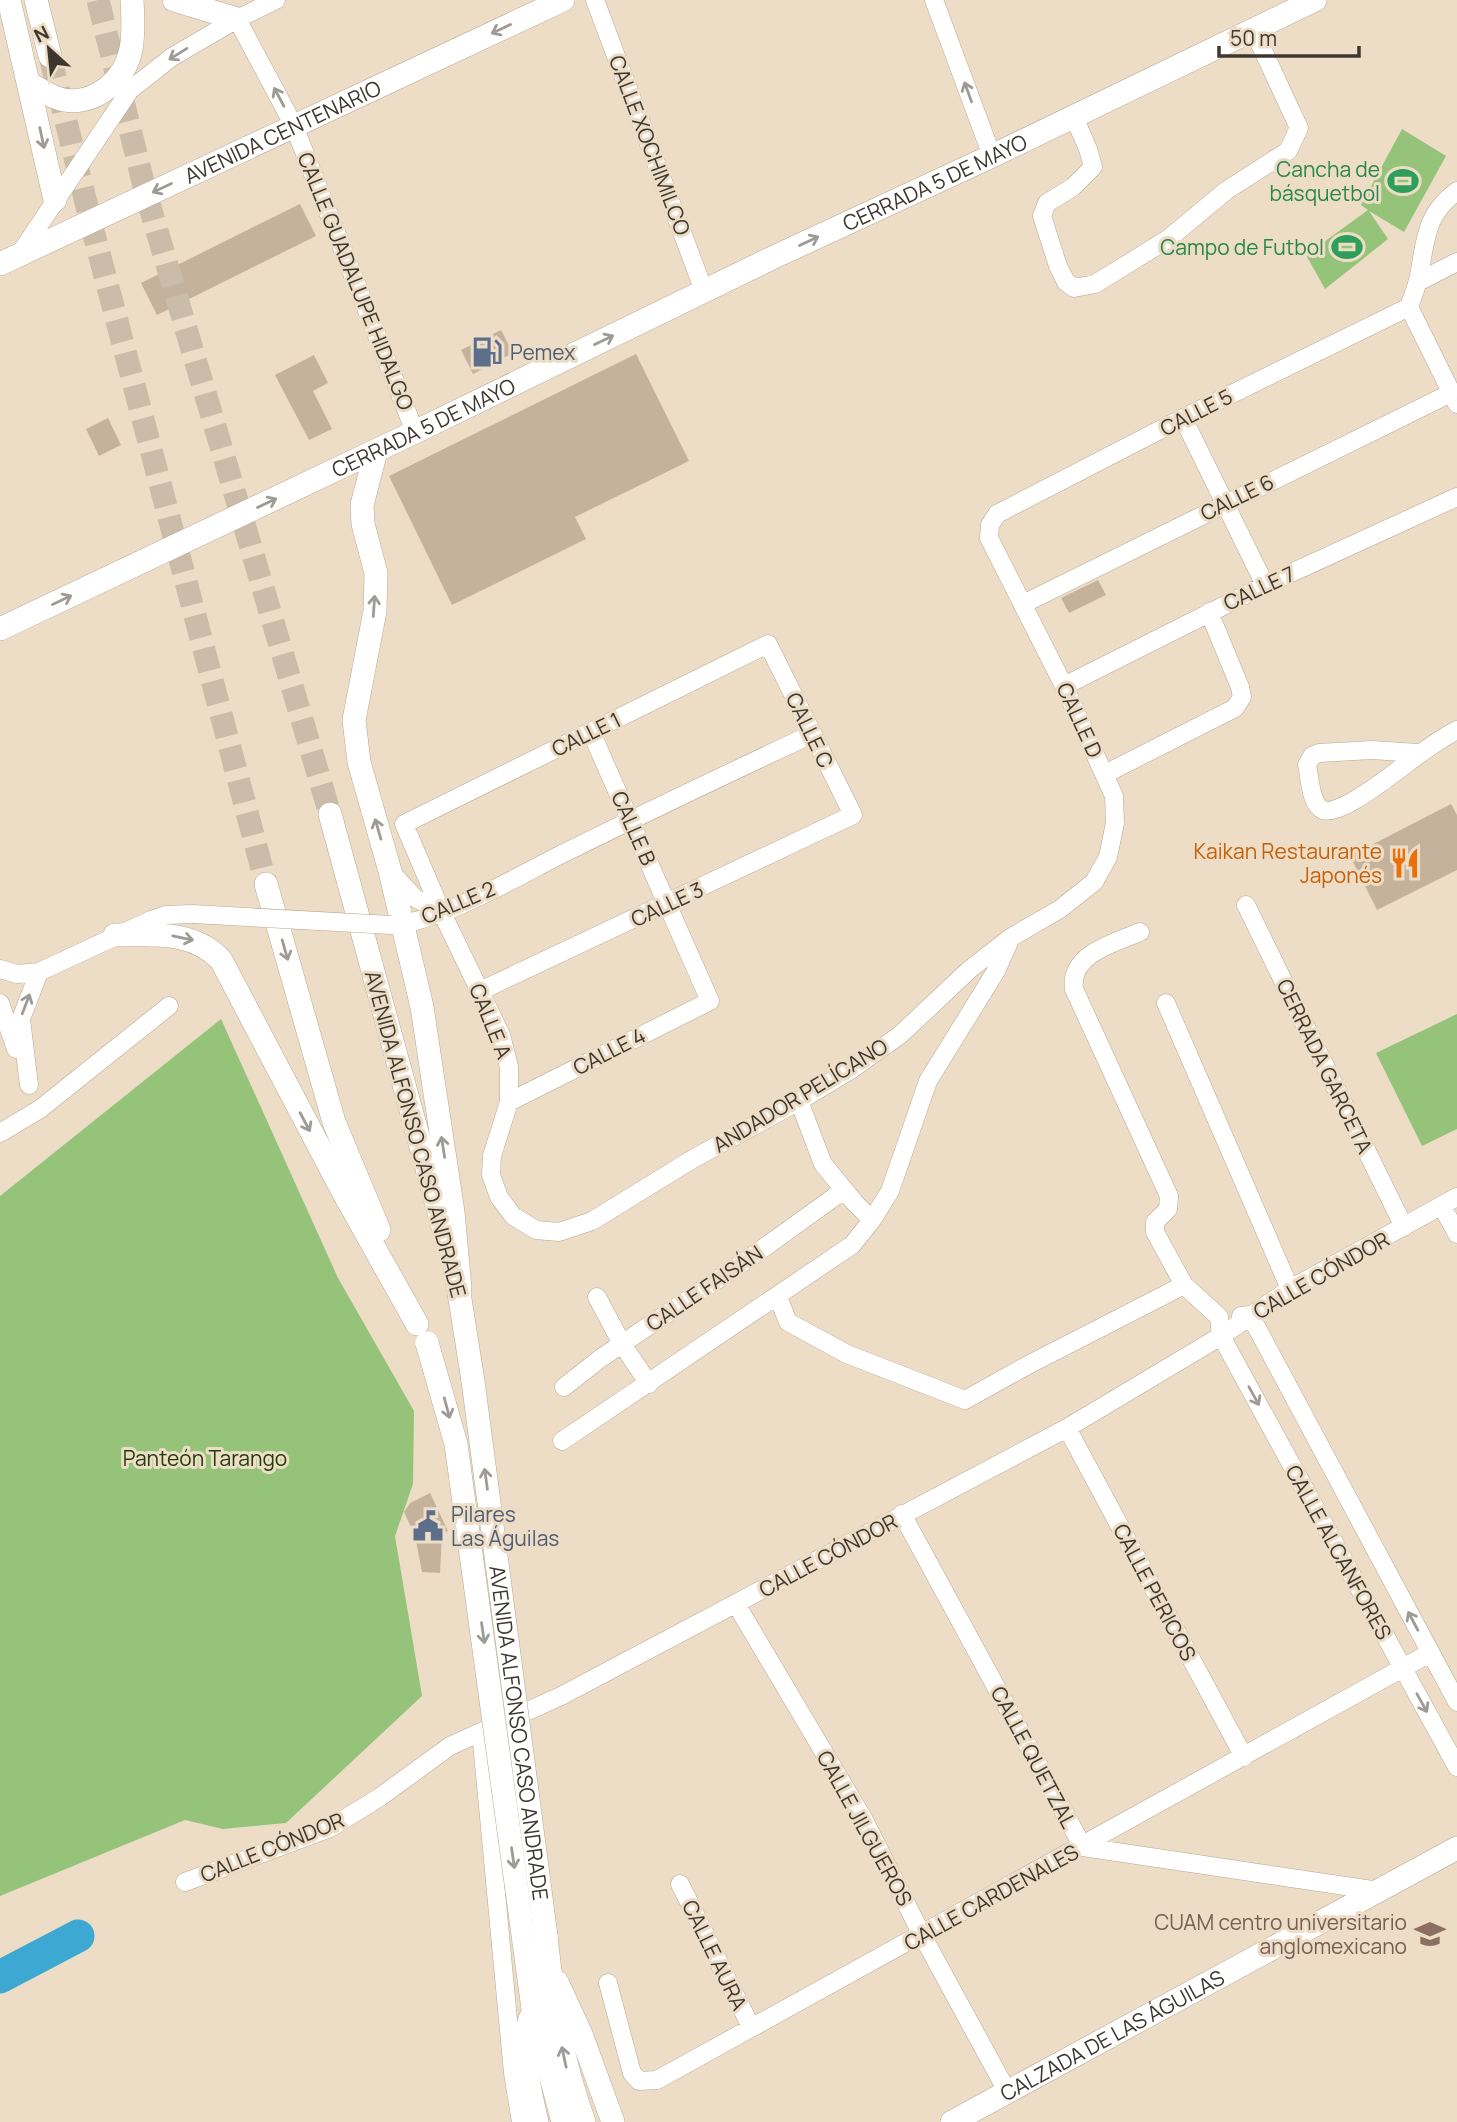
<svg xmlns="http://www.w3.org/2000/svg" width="1457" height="2122" font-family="Manrope,sans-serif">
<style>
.green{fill:#95c379}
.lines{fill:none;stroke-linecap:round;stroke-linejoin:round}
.river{stroke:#3da9d3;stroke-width:33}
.building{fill:#c5b29d}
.major-tunnel{stroke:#cabca8;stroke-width:23;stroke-dasharray:23 11;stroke-linecap:butt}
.minor-casing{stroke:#b8a892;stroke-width:19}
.major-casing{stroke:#b8a892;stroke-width:24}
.minor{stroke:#fff;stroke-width:18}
.major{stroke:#fff;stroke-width:23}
.minor-bridge-casing{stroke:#b8a892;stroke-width:19;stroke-linecap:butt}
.major-bridge-casing{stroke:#b8a892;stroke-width:24;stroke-linecap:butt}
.minor-bridge{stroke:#fff;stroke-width:18}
.major-bridge{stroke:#fff;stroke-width:23}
.oneway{stroke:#9e9b96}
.labels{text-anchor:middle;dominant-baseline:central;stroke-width:6;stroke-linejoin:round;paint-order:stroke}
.street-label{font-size:21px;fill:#3d372e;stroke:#edddc6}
.leisure-label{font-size:21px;fill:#27864d;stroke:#edddc6;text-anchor:end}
.service-label{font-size:21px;fill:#4e5e75;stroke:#edddc6;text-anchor:start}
.food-label{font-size:21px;fill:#c56008;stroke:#edddc6;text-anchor:end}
.park-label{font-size:21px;fill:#1e3c06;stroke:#edddc6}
.education-label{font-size:21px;fill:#785e54;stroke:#edddc6;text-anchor:end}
</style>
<rect width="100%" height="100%" fill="#edddc6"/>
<path class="green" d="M1402,129l44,27 -42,76 -35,-21 19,28 -63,50 -19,-34 62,-45 -7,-5z
M1457,1014v115l-35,17 -46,-93z
M221,1019l117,259 76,133 -1,73 -18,52 27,160 -136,127 -63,6 -38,-9 -185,76v-700z"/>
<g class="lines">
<path class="river" d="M0,1977l78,-41"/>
</g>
<path class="building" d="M300,204l16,32 -159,79 -16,-32z
M501,330l12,23 -40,21 -12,-24z
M636,354l53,107 -114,56 11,22 -134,66 -63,-129z
M314,355l14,28 -15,8 19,38 -23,11 -34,-65z
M108,418l13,27 -22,11 -13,-27z
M1098,580l8,15 -37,18 -8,-15z
M1451,804l6,11v55l-80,40 -27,-54z
M430,1493l18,38 -6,3 -2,39 -18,-1 -7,-36 -11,-24 6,-9z"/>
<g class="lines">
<path class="major-tunnel" d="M98,0l48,194 184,620
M50,56l41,167 175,661"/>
<g class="minor-casing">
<path id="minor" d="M595,0l109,291
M934,0l58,156
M237,19l57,107 121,306
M1074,117l14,32 5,18 -20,20 -26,16 -5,13 16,50 8,16 8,6 21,-4 73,-45 59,-49 61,-39 11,-23 -46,-99
M19,255l111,-165 42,-33 65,-38 39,-19
M1418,282l39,-20
M1409,307c3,-9 7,-18 9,-27 8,-37 5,-64 39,-89
M1409,307l48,97
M1183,418l82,167
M1023,604l428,-211
M1064,686l201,-101 192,-88
M1418,753l-46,-3 -53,3 -7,3 -5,9c3,12 3,39 16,45 7,3 24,-5 30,-9 37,-21 66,-51 104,-71
M1105,774l130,-66 7,-11 -2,-10 -31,-75
M391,872l24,26 27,15
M1246,905l158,322
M391,925c50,-3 125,-48 171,-71 83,-41 167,-81 250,-120
M1140,932c-26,11 -71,22 -66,57l95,207 -1,13 -13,13v10l29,53
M0,969l17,5 22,-2 112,-52 15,-5 27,-1
M480,991l373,-176 -85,-171 -364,180 38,89 59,122 8,32v35l-17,54 -1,19 8,22 14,19 23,14 23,2 33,-11 99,-61 108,-59 53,-32 48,-34 69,-65 41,-32 50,-29 34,-27 14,-25 7,-34 -1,-27 -50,-110 -75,-148 1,-13 7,-11 186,-96 226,-111
M0,1003l16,46
M1166,1003l124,286
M29,1085l-8,-66 18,-47
M799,1101l24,63 32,39 17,17
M509,1102l201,-101 -119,-269
M0,1133l40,-24 129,-103
M1442,1206l15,28
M597,1297l25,47 27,40
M778,1297l10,25 59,32 118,46 63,-35 156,-80 35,32 2,19 236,431
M1241,1316l9,-1 207,387
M564,1387l37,-29 150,-101 93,-67
M1067,1428l177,329
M562,1441l290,-196 20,-25 18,-29 38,-110 68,-110 13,-29
M902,1514l181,333 296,44
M736,1604l128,216 58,115 86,158
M481,1732l32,341 8,49
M185,1882l145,-54 50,-31 70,-51 111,-50 506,-268 154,-92 69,-47 167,-92
M680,1884l71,143
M608,1983l24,90 7,8 18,-1 773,-427"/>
</g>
<g class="major-casing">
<g id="major">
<path d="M9,0l46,200"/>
<path d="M36,0l14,56"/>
<path d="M174,0l63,19"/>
<path d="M30,84c11,6 22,14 34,16 32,5 61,-20 67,-51 3,-16 2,-33 1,-49"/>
<path id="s1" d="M0,264l563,-264"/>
<path d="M376,451l-14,54 1,19 13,49 -1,38 -21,109 5,42 31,109 32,136 31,205 7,76"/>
<path id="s2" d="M0,629l415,-197 359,-175 218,-101 323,-156"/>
<path d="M330,814l114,417"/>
<path d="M266,884l68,238 45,108"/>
<path d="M115,935c38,0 78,-5 106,25l121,230 75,134"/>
<path d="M456,1274l17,107"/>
<path d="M546,1936c7,66 15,122 38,186"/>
<path d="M524,1942l9,67 30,113"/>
<path d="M557,1982l24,52 32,88"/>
<path d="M530,2019c-11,29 0,73 7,103"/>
<path id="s3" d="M952,2122l505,-274"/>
</g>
</g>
<use href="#minor" class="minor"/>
<use href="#major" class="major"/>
<g class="minor-bridge-casing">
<path id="minor-bridge" d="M193,914l198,11"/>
</g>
<g class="major-bridge-casing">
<g id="major-bridge">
<path d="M427,1343l29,101 68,498"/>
<path id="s4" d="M473,1381l73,555"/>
</g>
</g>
<use href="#minor-bridge" class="minor-bridge"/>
<use href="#major-bridge" class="major-bridge"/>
</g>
<defs><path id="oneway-shaft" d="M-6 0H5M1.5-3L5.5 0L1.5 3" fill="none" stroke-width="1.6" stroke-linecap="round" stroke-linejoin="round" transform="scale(1.75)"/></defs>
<g class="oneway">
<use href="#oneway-shaft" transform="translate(501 29) rotate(155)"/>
<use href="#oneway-shaft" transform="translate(178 54) rotate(148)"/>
<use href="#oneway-shaft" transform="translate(968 92) rotate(-110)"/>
<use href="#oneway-shaft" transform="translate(279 97) rotate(-118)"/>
<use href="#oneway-shaft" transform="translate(42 138) rotate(78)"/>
<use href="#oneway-shaft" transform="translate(162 188) rotate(155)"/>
<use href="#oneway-shaft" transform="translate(809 241) rotate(-25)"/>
<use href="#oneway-shaft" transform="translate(604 340) rotate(-26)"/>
<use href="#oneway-shaft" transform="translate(267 503) rotate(-25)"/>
<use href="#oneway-shaft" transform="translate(62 600) rotate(-25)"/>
<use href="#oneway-shaft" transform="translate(374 606) rotate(-86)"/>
<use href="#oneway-shaft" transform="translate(378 829) rotate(-106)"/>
<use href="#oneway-shaft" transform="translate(183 938) rotate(12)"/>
<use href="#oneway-shaft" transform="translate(285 950) rotate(74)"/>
<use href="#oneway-shaft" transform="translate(26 1004) rotate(-69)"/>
<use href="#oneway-shaft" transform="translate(305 1122) rotate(62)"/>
<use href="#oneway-shaft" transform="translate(443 1147) rotate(-99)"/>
<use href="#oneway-shaft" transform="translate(1254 1396) rotate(61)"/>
<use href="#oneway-shaft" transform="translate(447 1408) rotate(75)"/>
<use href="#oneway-shaft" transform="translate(486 1479) rotate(-98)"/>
<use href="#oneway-shaft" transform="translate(1413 1621) rotate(-118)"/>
<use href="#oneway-shaft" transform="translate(483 1633) rotate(82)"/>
<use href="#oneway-shaft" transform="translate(1422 1703) rotate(61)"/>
<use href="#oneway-shaft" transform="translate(513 1858) rotate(82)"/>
<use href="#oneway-shaft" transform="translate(564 2057) rotate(-102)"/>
</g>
<defs>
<g id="stadium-bare" transform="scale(2.415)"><path d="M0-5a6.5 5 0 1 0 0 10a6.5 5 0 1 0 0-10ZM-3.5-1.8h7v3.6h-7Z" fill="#2e9e5b" stroke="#edddc6" stroke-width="2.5" paint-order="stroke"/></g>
<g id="fuel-bare" transform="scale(2.415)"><path d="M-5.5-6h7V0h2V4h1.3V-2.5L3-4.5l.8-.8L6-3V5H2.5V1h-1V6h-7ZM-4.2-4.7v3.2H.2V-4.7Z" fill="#5c6f8a" stroke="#edddc6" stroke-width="2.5" paint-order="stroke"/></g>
<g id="restaurant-bare" transform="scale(2.415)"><path d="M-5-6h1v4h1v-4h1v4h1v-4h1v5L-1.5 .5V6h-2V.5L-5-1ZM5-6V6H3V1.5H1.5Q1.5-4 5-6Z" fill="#e8710a" stroke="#edddc6" stroke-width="2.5" paint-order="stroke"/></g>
<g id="civic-bare" transform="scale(2.415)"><path d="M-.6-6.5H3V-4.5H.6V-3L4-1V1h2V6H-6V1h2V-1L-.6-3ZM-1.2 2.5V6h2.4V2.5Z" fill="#5c6f8a" stroke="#edddc6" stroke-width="2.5" paint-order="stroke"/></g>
<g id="school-bare" transform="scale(2.415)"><path d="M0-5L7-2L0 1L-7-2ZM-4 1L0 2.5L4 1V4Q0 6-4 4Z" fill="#8d6e63" stroke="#edddc6" stroke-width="2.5" paint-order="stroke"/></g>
</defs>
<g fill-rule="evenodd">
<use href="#stadium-bare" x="1403" y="181"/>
<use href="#stadium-bare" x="1347" y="247"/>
<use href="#fuel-bare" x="487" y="352"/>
<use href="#restaurant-bare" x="1405" y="863"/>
<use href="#civic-bare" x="428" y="1526"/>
<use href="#school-bare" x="1430" y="1934"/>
</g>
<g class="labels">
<g class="street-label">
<text stroke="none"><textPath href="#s1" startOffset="312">AVENIDA CENTENARIO</textPath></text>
<text transform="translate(650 145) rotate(69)">CALLE XOCHIMILCO</text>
<text stroke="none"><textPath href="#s2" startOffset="1036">CERRADA 5 DE MAYO</textPath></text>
<text transform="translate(356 281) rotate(68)">CALLE GUADALUPE HIDALGO</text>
<text transform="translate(1196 412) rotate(-27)">CALLE 5</text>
<text stroke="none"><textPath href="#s2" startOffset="469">CERRADA 5 DE MAYO</textPath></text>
<text transform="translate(1237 497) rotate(-26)">CALLE 6</text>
<text transform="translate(1259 588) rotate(-25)">CALLE 7</text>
<text transform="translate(1080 720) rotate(65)">CALLE D</text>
<text transform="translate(810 730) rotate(64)">CALLE C</text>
<text transform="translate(586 734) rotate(-26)">CALLE 1</text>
<text transform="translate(634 828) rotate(66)">CALLE B</text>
<text transform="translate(458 902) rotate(-23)">CALLE 2</text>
<text transform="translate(667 904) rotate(-25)">CALLE 3</text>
<text transform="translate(491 1021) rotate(68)">CALLE A</text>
<text transform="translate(609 1051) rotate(-27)">CALLE 4</text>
<text transform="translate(1325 1066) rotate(64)">CERRADA GARCETA</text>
<text transform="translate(800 1095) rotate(-31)">ANDADOR PELÍCANO</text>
<text transform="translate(416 1134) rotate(75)">AVENIDA ALFONSO CASO ANDRADE</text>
<text transform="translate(1321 1275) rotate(-30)">CALLE CÓNDOR</text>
<text transform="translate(704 1288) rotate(-34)">CALLE FAISÁN</text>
<text transform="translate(1339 1552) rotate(61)">CALLE ALCANFORES</text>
<text transform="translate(828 1555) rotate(-28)">CALLE CÓNDOR</text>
<text transform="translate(1155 1592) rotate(62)">CALLE PERICOS</text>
<text stroke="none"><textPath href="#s4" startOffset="355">AVENIDA ALFONSO CASO ANDRADE</textPath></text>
<text transform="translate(1034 1757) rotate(62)">CALLE QUETZAL</text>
<text transform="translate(865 1828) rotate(61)">CALLE JILGUEROS</text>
<text transform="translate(272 1847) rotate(-22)">CALLE CÓNDOR</text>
<text transform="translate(991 1897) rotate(-29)">CALLE CARDENALES</text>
<text transform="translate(715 1955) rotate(64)">CALLE AURA</text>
<text stroke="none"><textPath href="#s3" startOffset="182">CALZADA DE LAS ÁGUILAS</textPath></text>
</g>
<g class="leisure-label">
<text x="1380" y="169">Cancha de<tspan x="1380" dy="24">básquetbol</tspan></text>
<text x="1324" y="247">Campo de Futbol</text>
</g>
<g class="service-label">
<text x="510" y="352">Pemex</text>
<text x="451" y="1514">Pilares<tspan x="451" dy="24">Las Águilas</tspan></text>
</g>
<g class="food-label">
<text x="1382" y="851">Kaikan Restaurante<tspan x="1382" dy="24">Japonés</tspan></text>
</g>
<g class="park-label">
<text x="205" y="1458">Panteón Tarango</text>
</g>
<g class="education-label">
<text x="1407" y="1922">CUAM centro universitario<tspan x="1407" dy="24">anglomexicano</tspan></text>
</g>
</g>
<g transform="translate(49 49) rotate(333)" stroke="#edddc6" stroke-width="5" paint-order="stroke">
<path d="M0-5L12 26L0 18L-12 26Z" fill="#3d372e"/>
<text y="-10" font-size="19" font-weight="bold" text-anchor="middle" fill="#3d372e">N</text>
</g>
<path d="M1219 46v10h140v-10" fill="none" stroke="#3d372e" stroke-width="3.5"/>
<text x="1230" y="46" font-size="21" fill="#3d372e" stroke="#edddc6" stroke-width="5" paint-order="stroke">50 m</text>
</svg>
